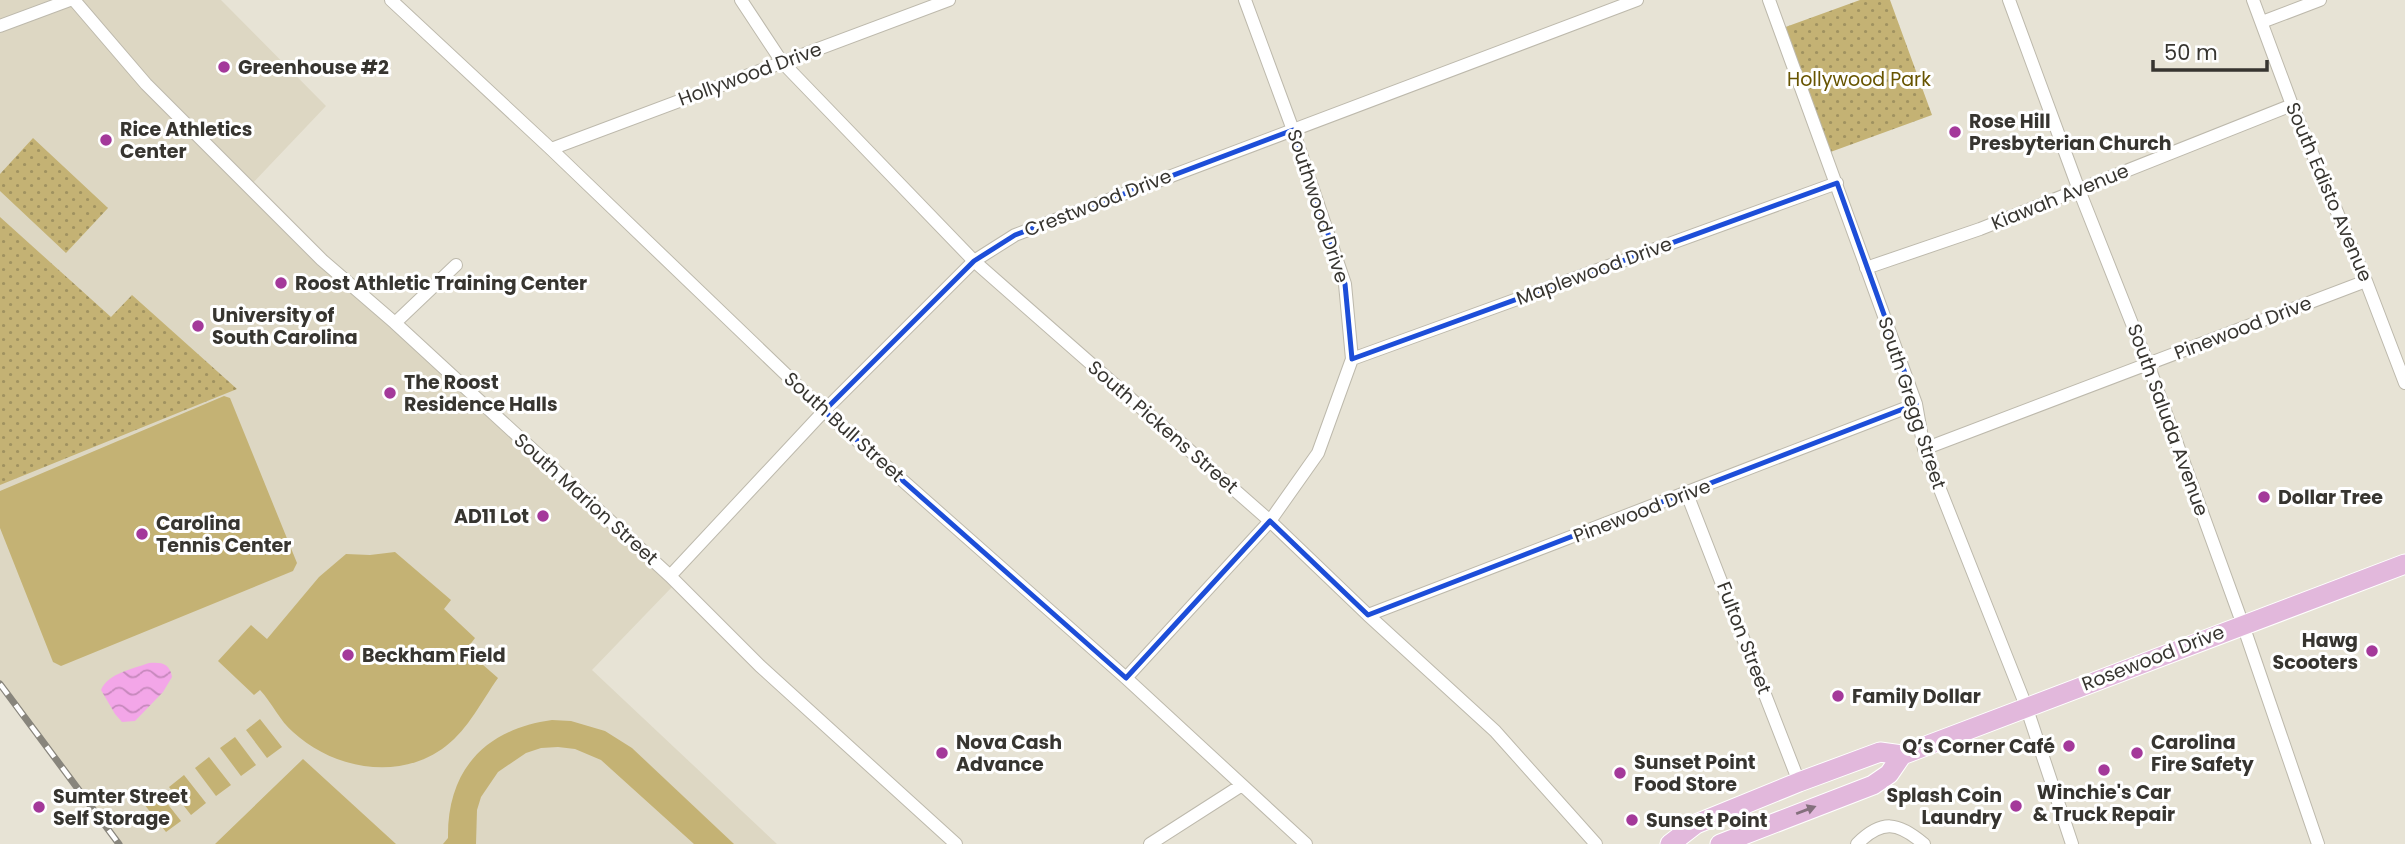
<svg xmlns="http://www.w3.org/2000/svg" width="2405" height="844" font-family="Poppins,sans-serif">
<style>
.built{fill:#ddd7c3}
.grass{fill:url(#grass-dots)}
.garden{fill:#c4b274}
.water{fill:url(#water-waves)}
.lines{fill:none;stroke-linecap:round;stroke-linejoin:round}
.minor-casing{stroke:#bdb9ac;stroke-width:14}
.primary-casing{stroke:#fff;stroke-width:21}
.minor{stroke:#fff;stroke-width:12}
.primary{stroke:#e2b8dc;stroke-width:19}
.rail-casing{stroke:#88857c;stroke-width:7}
.rail{stroke:#fff;stroke-width:4.5;stroke-dasharray:13;stroke-linecap:butt}
.oneway{fill:#84707d}
.marked{fill:none;stroke:#1d4ed8;stroke-width:5;stroke-linejoin:round}
.poi-dot{fill:#a4399a;stroke:#fff;stroke-width:2.5}
.labels{text-anchor:middle;dominant-baseline:central;stroke-width:6;stroke-linejoin:round;paint-order:stroke}
.poi-label{font-size:19px;font-weight:bold;fill:#373530;stroke:#fff;text-anchor:start}
.street-label{font-size:19px;fill:#373530;stroke:#fff}
.park-label{font-size:19px;fill:#675400;stroke:#fff}
</style>
<defs>
<pattern id="grass-dots" width="8" height="8" patternUnits="userSpaceOnUse" patternTransform="scale(1.75)"><rect width="8" height="8" fill="#c4b274"/><path d="M2 2h.1M6 6h.1" fill="none" stroke="#a09260" stroke-width="1.8" stroke-linecap="round"/></pattern>
<pattern id="water-waves" width="16" height="10" patternUnits="userSpaceOnUse" patternTransform="scale(1.75)"><rect width="16" height="10" fill="#f3a6e8"/><path d="M0 5q4-4 8 0t8 0" fill="none" stroke="#c688bc"/></pattern>
</defs>
<rect width="100%" height="100%" fill="#e7e3d5"/>
<path class="built" d="M0,0h221l105,106 -77,81 423,400 -80,83 185,174h-658l-119,-158z"/>
<path class="grass" d="M1860,0h30l42,115 -107,39 -45,-125z
M33,138l75,70 -42,45 -66,-62v-17z
M0,217l111,100 21,-22 105,94 -237,96z"/>
<path class="garden" d="M224,396l6,2 67,165 -4,8 -232,95 -8,-4 -53,-134v-37z
M395,552l56,48 -7,9 31,29 -9,12 32,28c-17,24 -29,50 -52,68 -46,36 -113,23 -153,-14 -13,-11 -21,-29 -33,-42l-6,5 -36,-34 33,-36 16,14 52,-62 27,-23 24,1z
M260,719l22,28 -15,11 -21,-28z
M552,720l19,1 34,10 27,17 102,96h-40l-93,-84 -26,-11 -17,-2 -17,1 -15,5 -28,19 -17,25 -4,13 -1,34h-33l5,-6c-1,-69 38,-109 104,-118z
M235,737l21,28 -15,11 -21,-28z
M209,757l22,28 -15,11 -21,-28z
M303,759l93,85h-181z
M184,775l22,28 -15,12 -22,-28z
M159,793l22,28 -15,11 -22,-28z"/>
<path class="water" d="M149,663c12,-1 21,0 23,14l-9,15 -28,29 -13,1 -7,-8 -14,-24c7,-17 32,-21 48,-27z"/>
<g class="lines">
<g class="minor-casing">
<path id="minor" d="M74,0l72,84 176,176 73,63 275,253 90,90 196,178
M391,0l160,149 273,262 302,267 180,166
M741,0l41,62 192,199 296,260 98,94 127,116 101,113
M1769,0l147,404 8,45 102,257 46,138
M2009,0l70,190 69,174 95,261 75,219
M2253,0l39,105 74,176 39,102
M2262,22l58,-22
M0,26l70,-26
M551,149l398,-149
M1866,268l114,-39 312,-124
M395,323l61,-58
M1352,359l485,-176
M1924,449l442,-168
M1687,494l112,288
M670,576l154,-165 150,-150 41,-26 622,-235
M1368,615l548,-211
M1126,678l144,-157 48,-68 34,-94 -7,-75 -52,-154 -48,-130
M1150,844l92,-59
M1857,844c25,-25 41,-22 67,0"/>
</g>
<g class="primary-casing">
<path id="primary" d="M1670,844l26,-20 103,-42 81,-30 22,3 503,-191
M1720,844l153,-59 16,-11 13,-19"/>
</g>
<use href="#minor" class="minor"/>
<use href="#primary" class="primary"/>
<g class="rail-casing">
<path id="rail" d="M0,684l119,160"/>
</g>
<use href="#rail" class="rail"/>
</g>
<defs><path id="oneway-solid" d="M-6-.8H1V-3.2L6.5 0L1 3.2V.8H-6Z" transform="scale(1.75)"/></defs>
<use class="oneway" href="#oneway-solid" transform="translate(1806 810) rotate(-21)"/>
<path class="marked" d="M1293,130l52,154 7,75 485,-176 79,221 -548,211 -98,-94 -144,157 -302,-267 150,-150 41,-26z"/>
<g class="poi-dot">
<circle cx="224" cy="67" r="7"/>
<circle cx="1955" cy="132" r="7"/>
<circle cx="106" cy="140" r="7"/>
<circle cx="281" cy="283" r="7"/>
<circle cx="198" cy="326" r="7"/>
<circle cx="390" cy="393" r="7"/>
<circle cx="2264" cy="497" r="7"/>
<circle cx="543" cy="516" r="7"/>
<circle cx="142" cy="534" r="7"/>
<circle cx="2372" cy="651" r="7"/>
<circle cx="348" cy="655" r="7"/>
<circle cx="1838" cy="696" r="7"/>
<circle cx="2069" cy="746" r="7"/>
<circle cx="942" cy="753" r="7"/>
<circle cx="2137" cy="753" r="7"/>
<circle cx="2104" cy="770" r="7"/>
<circle cx="1620" cy="773" r="7"/>
<circle cx="2016" cy="806" r="7"/>
<circle cx="39" cy="807" r="7"/>
<circle cx="1632" cy="820" r="7"/>
</g>
<g class="labels">
<g class="poi-label">
<text x="238" y="67">Greenhouse #2</text>
<text x="1969" y="121">Rose Hill<tspan x="1969" dy="22">Presbyterian Church</tspan></text>
<text x="120" y="129">Rice Athletics<tspan x="120" dy="22">Center</tspan></text>
<text x="295" y="283">Roost Athletic Training Center</text>
<text x="212" y="315">University of<tspan x="212" dy="22">South Carolina</tspan></text>
<text x="404" y="382">The Roost<tspan x="404" dy="22">Residence Halls</tspan></text>
<text x="2278" y="497">Dollar Tree</text>
<text x="529" y="516" text-anchor="end">AD11 Lot</text>
<text x="156" y="523">Carolina<tspan x="156" dy="22">Tennis Center</tspan></text>
<text x="2358" y="640" text-anchor="end">Hawg<tspan x="2358" dy="22">Scooters</tspan></text>
<text x="362" y="655">Beckham Field</text>
<text x="1852" y="696">Family Dollar</text>
<text x="956" y="742">Nova Cash<tspan x="956" dy="22">Advance</tspan></text>
<text x="2151" y="742">Carolina<tspan x="2151" dy="22">Fire Safety</tspan></text>
<text x="2055" y="746" text-anchor="end">Q’s Corner Café</text>
<text x="1634" y="762">Sunset Point<tspan x="1634" dy="22">Food Store</tspan></text>
<text x="2104" y="792" text-anchor="middle">Winchie's Car<tspan x="2104" dy="22">&amp; Truck Repair</tspan></text>
<text x="2002" y="795" text-anchor="end">Splash Coin<tspan x="2002" dy="22">Laundry</tspan></text>
<text x="53" y="796">Sumter Street<tspan x="53" dy="22">Self Storage</tspan></text>
<text x="1646" y="820">Sunset Point</text>
</g>
<g class="street-label">
<text transform="translate(750 74) rotate(-20)">Hollywood Drive</text>
<text transform="translate(2329 192) rotate(67)">South Edisto Avenue</text>
<text transform="translate(2060 197) rotate(-22)">Kiawah Avenue</text>
<text transform="translate(1098 203) rotate(-21)">Crestwood Drive</text>
<text transform="translate(1318 206) rotate(72)">Southwood Drive</text>
<text transform="translate(1594 271) rotate(-20)">Maplewood Drive</text>
<text transform="translate(2243 328) rotate(-21)">Pinewood Drive</text>
<text transform="translate(1912 403) rotate(72)">South Gregg Street</text>
<text transform="translate(2168 420) rotate(70)">South Saluda Avenue</text>
<text transform="translate(844 427) rotate(42)">South Bull Street</text>
<text transform="translate(1163 427) rotate(41)">South Pickens Street</text>
<text transform="translate(586 499) rotate(42)">South Marion Street</text>
<text transform="translate(1642 511) rotate(-21)">Pinewood Drive</text>
<text transform="translate(1744 638) rotate(69)">Fulton Street</text>
<text transform="translate(2153 658) rotate(-21)">Rosewood Drive</text>
</g>
<g class="park-label">
<text x="1859" y="79">Hollywood Park</text>
</g>
</g>
<path d="M2153 60v10h114v-10" fill="none" stroke="#373530" stroke-width="3.5"/>
<text x="2164" y="60" font-size="21" fill="#373530" stroke="#ffffff" stroke-width="5" paint-order="stroke">50 m</text>
</svg>
